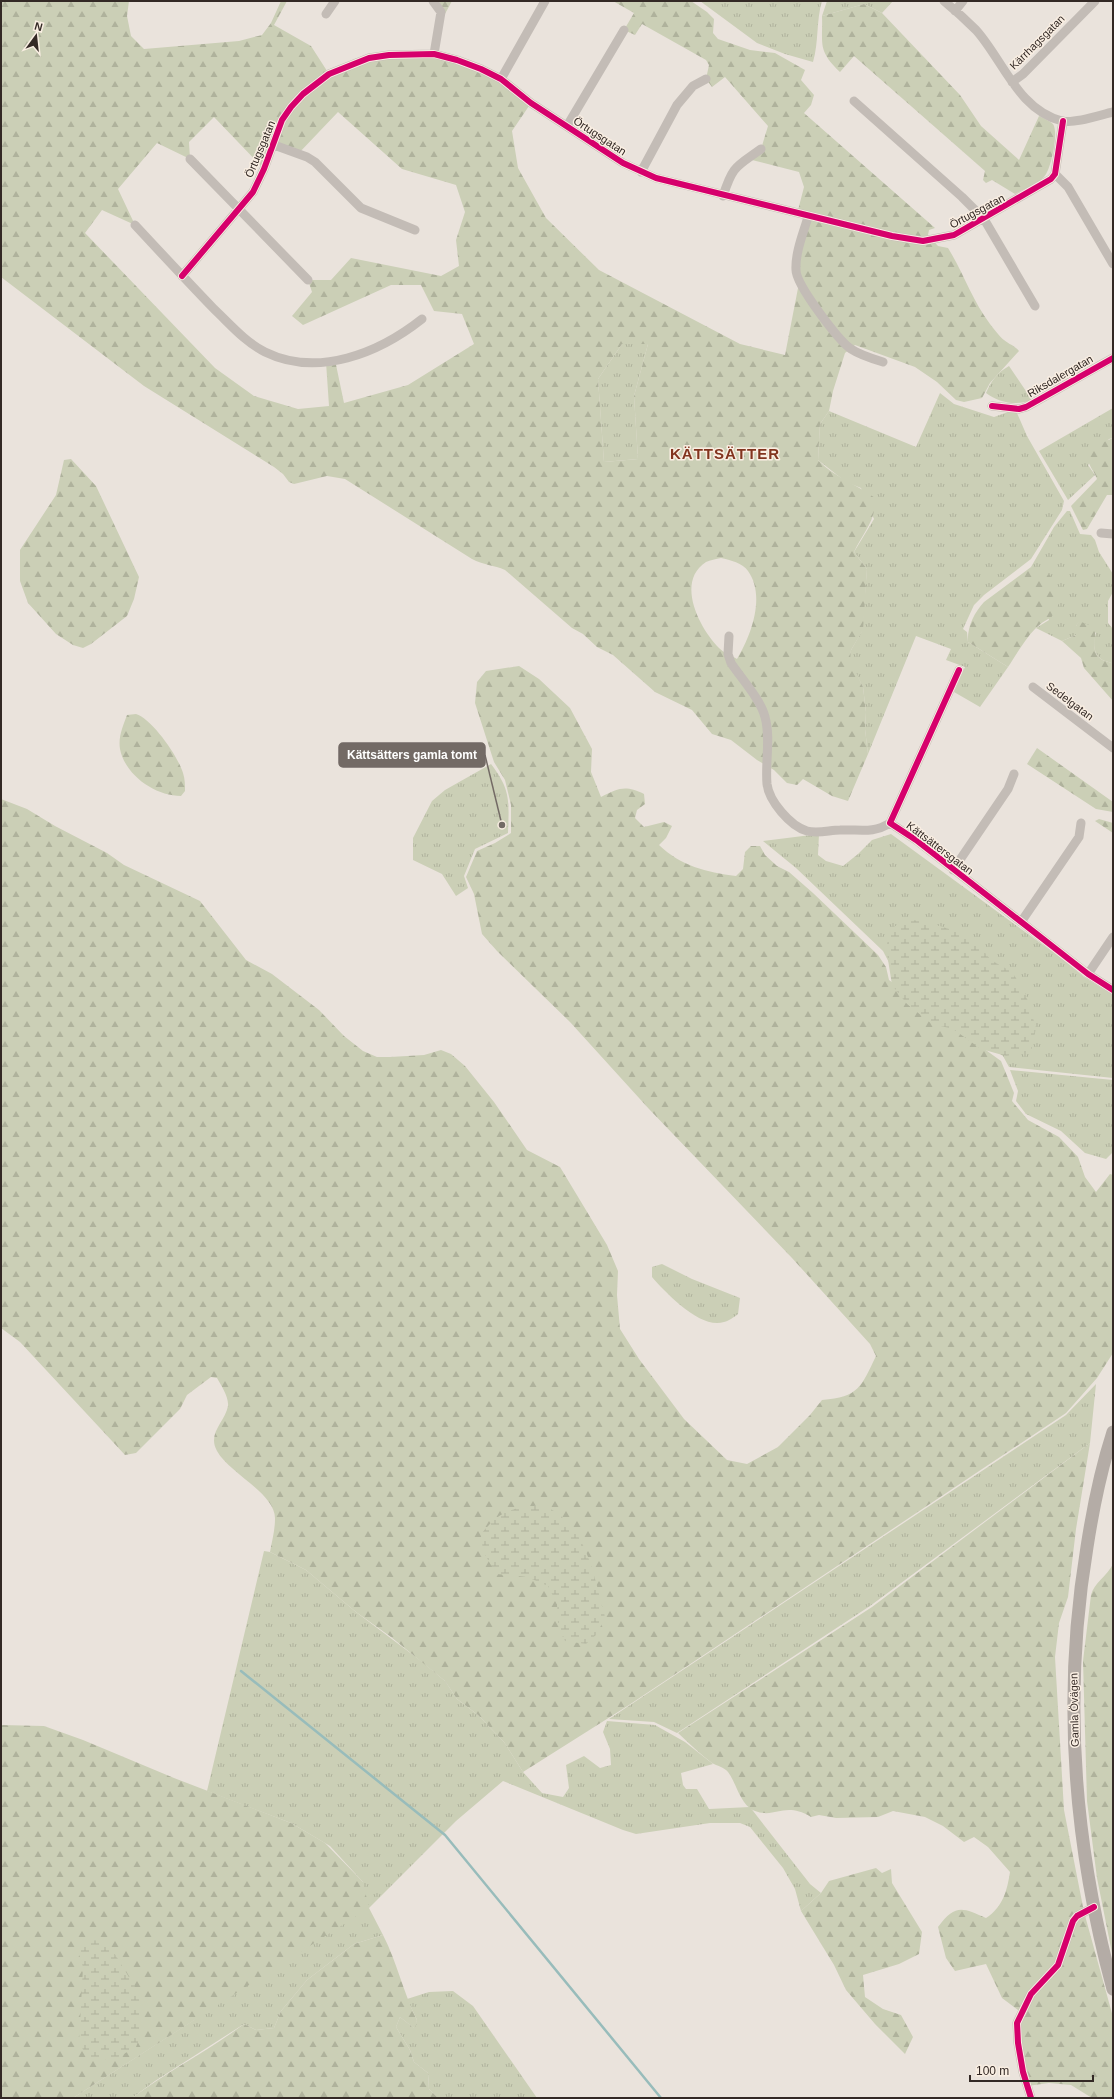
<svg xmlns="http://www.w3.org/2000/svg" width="1114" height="2099" font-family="Arial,sans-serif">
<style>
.grass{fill:url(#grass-tufts)}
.forest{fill:url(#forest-firs);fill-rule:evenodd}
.wetland{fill:url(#wetland-marsh)}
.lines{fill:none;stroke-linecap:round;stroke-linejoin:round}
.stream{stroke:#98bcbb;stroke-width:2.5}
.street{stroke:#c3bcb6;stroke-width:9}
.secondary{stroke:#b4aca6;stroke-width:13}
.cycleway-casing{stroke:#f9eee2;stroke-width:8}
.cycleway{stroke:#d6006c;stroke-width:6}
.labels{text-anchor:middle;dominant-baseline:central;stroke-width:3;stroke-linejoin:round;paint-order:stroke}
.street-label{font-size:11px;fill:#332925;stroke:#f9eee2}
.district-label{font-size:15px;font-weight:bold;letter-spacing:1px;fill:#82341e;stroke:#f9eee2}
.leader{fill:none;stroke:#736a65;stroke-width:1.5}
.callout-dot{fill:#736a65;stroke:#f9eee2;stroke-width:1.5}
.callout{fill:#736a65;stroke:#736a65;stroke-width:1.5}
.callout-label{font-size:12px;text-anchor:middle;font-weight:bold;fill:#fff}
</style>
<defs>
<pattern id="grass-tufts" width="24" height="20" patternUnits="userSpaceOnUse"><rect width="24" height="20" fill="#cbcfb6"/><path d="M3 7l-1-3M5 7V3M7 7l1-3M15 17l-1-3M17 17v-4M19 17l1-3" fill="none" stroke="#afb29c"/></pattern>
<pattern id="forest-firs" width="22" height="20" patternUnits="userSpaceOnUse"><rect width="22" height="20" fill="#cbcfb6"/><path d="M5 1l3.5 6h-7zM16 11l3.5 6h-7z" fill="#afb29c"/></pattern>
<pattern id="wetland-marsh" width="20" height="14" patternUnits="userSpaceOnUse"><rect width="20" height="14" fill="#cbcfb6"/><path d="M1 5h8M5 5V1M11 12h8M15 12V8" fill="none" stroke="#afb29c"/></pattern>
</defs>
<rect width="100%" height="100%" fill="#eae3dc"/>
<path class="grass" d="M700,1h122c-6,20 -3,41 -9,61l-28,-8 -28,-11z
M827,1h66l-11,12 -18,-9 -42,12z
M622,344h26l-14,52 4,63 -34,3 -6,-83z
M1009,366l23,34c-15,6 -33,3 -46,-7 5,-12 12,-21 23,-27z
M940,393l14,11 40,13 14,-5 9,1 10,23 37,65 -2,9 -31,49 -47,36 -10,10 -11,24 4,3 1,10 40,25 -28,40 -26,-15 11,-25 -19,-7 5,-11 -35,-13 -48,118 -3,-25 1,-17 -3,-25 -14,-27 2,-10 11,-19 5,-62 -13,-17 20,-33 -13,-31 -15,-6 -28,-22 2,-36 9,-13 87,36z
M1113,408v30l-4,1 -21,26 7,10 -27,25 -29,-49z
M1067,511h3l10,23 11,1 4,5 4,12 14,22v18l-5,9v22l5,6v35c-4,-3 -8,-2 -12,-5 -8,-6 -8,-17 -5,-26l-17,-11 -3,4v9l-14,6 -26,-13 13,-8 -18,-53 23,-40z
M491,764c20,26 18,37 17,69l-33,16 -11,27 4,12 -12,8 -14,-22 -29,-14v-22l19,-37 13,-11z
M819,834l-1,21 8,6 17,5 15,-12 14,-14 19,-6 170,124 23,19 29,18v83l-104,-11 -6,-11 -34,-23 -73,-57 -13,-25 -87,-83 -33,-27z
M1010,1070l103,10v72l-7,7 -21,-6 -24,-22 -35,-17 -10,-13 2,-10z
M662,1264l30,15 48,19 -2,16c-4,3 -9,7 -14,8 -23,8 -58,-29 -72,-45v-10z
M1096,1384l-6,59 -220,163 -193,127 -23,-11 -45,-3 457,-304z
M264,1551l6,1 36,18 50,42 65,49 24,20 12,18 21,16 26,27 19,30 19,21 21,4 6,-9 -3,-23 18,-9 16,12 11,-3 -1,-16 -7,-17 4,-11 48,4 30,17 28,22 -32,9 2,12 3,4h11l12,20 41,-2 60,77 11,9 -20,18 -6,-22 -12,-21 -33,-41 -10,-4h-30l-74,11 -13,-4 -120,-49 -47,40 -87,87 14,27 -29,9 -47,36 -26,31 -7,17 -18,2 -12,-6 -89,57 -23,17h-59l121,-78 169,-138 -33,-36 -39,-23 -84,-32z
M453,1991l20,15 64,92h-99l-9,-9 -1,-16 -14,-11 -4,-12 -14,-23 4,-10 14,11 3,-8 -10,-21 22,-7z"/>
<path class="forest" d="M1,1h128l-2,15 4,20 13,13 95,-8 23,-6 9,-12 10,-22h6l-13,24 37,21 18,28 22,-10 60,-11 70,16 50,34 -19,28 6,37 28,50 53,52 141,74 45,11 14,-72 -3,-6 12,-60 -11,-3 7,-27 -5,-15 -51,-13 13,-10 7,-23 -43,-49 -13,10 -6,-8 3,-14 -3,-5 -64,-36 -7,11 -11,-5 10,-17 -21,-12h78l16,11 7,7 -1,14 5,6 32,11 25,3 30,17 -4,10 13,15 -3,10 -7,8 131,115 -6,2 -1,5 10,11 10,2c15,24 24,52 42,76 4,5 10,13 14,16 6,5 10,5 15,11l-29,32 -8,15 -18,4 -8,-2 -19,-18 -22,-15 -60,-22 -10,8 -12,38 -4,20 -9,13 -2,36c16,17 38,24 57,38 1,24 -12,34 -21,54l13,17 -4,61 -12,20 -1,10 13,27 3,25 -1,17 3,25 -20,47 -16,-5 -29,-17 -6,6 -10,-2 -13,-13 -17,-10 -26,-20 -19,-6 -20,-24 -37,-18 -42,-37 -16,-8 -14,-13 -11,-6 -67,-58c-11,-5 -22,-5 -33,-11l-127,-80 -18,-3 -33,8 -5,-2 -6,-8 -9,-7 -130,-81 -143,-109zM338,112l64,57 54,16 9,27 -9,28 3,26 -18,10 -90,-18 -20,22h-23l4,12 -20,24 11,9 88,-40h30l13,26 28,3 12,30 -66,41 -64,18 -9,-43 -9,2 3,44 -31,3 -44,-13 -39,-28 -130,-135 17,-23 33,15 -17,-36 39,-46 33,16 -1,-17 25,-25 50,52 10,-24 24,9zM622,344h26l-14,52 4,63 -34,3 -6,-83zM721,558c9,2 22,5 27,13 18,25 3,65 -11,88 -5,-3 -13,-6 -18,-11 -19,-19 -44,-66 -13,-86 4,-2 10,-3 15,-4z
M440,1h12l-12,22 -2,-17z
M864,4l18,9 78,82 21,31 38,34 20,-44c4,2 11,5 14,8 6,8 -2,46 -9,53 -7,7 -20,12 -29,17l-23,-14 -6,3 -3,-3 2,-9 -131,-115 -14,16c-23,-22 -17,-28 -18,-56z
M1113,438v57h-6l-20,34 -4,1 -12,-24 26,-27c-4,-11 -9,-12 -10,-26l12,-9z
M71,459l25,27 43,91 -5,22 -7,17 -36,28 -8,4 -10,-3 -17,-11 -28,-31 -8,-22v-31l36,-55 8,-35z
M1031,567l19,8 10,24c-8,25 -10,15 -25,30 -10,10 -19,26 -27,38l-40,-25c-1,-15 6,-29 16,-40z
M1079,621l15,6c4,11 -5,23 7,32 4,3 8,2 12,5v37l-29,-33 -3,-10 -19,-17 14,-6v-9z
M519,666l20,13 31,29 22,41 -1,23 10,25c18,-9 24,-12 43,-3l1,10 -8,6 -2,8 9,9 20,-5 8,4 -6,12 -7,7c22,21 47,27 77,31l7,-7 2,-17 6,-6h9l5,9 12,11 12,6 24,21 65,62 8,12 3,13 112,81 13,32 -2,8 16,19 31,17 19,20 7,20 11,15 14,-18 3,1v178l-16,25 -31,35 -437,292 -106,67 -19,-30 -26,-27 -21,-16 -12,-18 -54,-44 -35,-25 -50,-42 -36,-18c2,-11 5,-22 5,-33 1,-25 -46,-46 -58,-68 -10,-18 8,-29 11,-45 1,-9 -7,-21 -11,-28l-6,-1 -24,18 -7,14 -44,44 -11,2 -105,-113 -19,-14v-529l26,10 28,17 52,27 17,12 76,36 46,59 26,14 47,36 25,26 19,15 14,6h13l34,-2 17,-5 10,4 14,12 29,36 33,48 33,17 47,78 11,26 -1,24 3,34 19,30 45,60 43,41 20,4 31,-17 32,-32 12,-15c37,-3 39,-13 54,-44l-6,-12 -78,-86 -143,-149 -79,-87 -73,-71 -15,-17 -8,-40 -8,-17 11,-26 18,-8 16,-10v-28l-6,-25 -11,-18 -19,-59 2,-21 9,-11z
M136,714c16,5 42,42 47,59 2,6 2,12 2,18l-4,5c-26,0 -56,-21 -61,-47 -2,-12 3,-23 7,-34z
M1037,748l76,54v10l-17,-3 -69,-45z
M1099,819l14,4v10l-18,-12z
M1090,1443l-14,86 -8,68 -9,26 -4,34 9,153 20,102 29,105v81h-21l-21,-13 -22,-2 -22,3 -9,-43 4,-30 -20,-15 -16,-34 -31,7 -9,-13 -8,-31c17,-23 24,-20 48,-9 17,-11 21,-27 24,-46l-22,-25 -14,-10 -10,5 -21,-16 -18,-9 -32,-6 -15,6 -42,1 -17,-3 -8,2c-27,-16 -35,2 -56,-6 -15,-6 -18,-27 -27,-39 -4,-5 -11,-6 -16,-9 -12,-9 -23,-20 -34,-30l194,-126z
M1113,1564v394l-16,-80 -10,-77 -4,-140 8,-66c3,-12 16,-19 22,-31z
M1,1725l43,1 39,14 91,38 117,45 34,20 38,39 6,26 -296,190h-72z
M876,1868l6,5 9,-4 1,14 30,49 -3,22 -20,10 -36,11 2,22 18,12 18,6 12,22 -8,17 -30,-30 -29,-34 -12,-25 -33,-54 20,-18 8,-12z
M383,1935c14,27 20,57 34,85l-2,9 -15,-12 -4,10 14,23 4,12 14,11 1,16 9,9h-306c36,-27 76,-47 112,-74l12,6 18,-2 7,-17 26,-31 47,-36z"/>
<path class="wetland" d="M904,918l29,6 26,8 9,9 9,2 14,17 21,12 13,20 11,36 -5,24 -25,4 -25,-7 -28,-20 -21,-5 -25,-20 -15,-19 -6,-38 5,-17z
M529,1506c5,0 13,-1 18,1 41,20 47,71 58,110l-8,17 -11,10 -21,-3 -7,-18 -1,-19 -9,-18 -21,-9 -31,-3 -13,-23 -2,-17c16,-19 23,-24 48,-28z
M89,1940l14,1 7,5 25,41 6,19v28l-5,13 -23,13 -26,-3 -8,-15 4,-75 -5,-16z"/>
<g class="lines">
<path class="stream" d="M241,1671l204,164 216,263"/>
<path class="street" d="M433,1l8,11 -7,42
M944,1c11,9 22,19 32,29 27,30 42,80 86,91 13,3 38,-6 51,-9
M955,11l8,-10
M326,14l9,-13
M501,79l44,-78
M1012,82l11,-8 72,-73
M854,101l108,96 22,22 51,87
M567,126l57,-96
M274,145l33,12 8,5 46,46 54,22
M190,159l118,121
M641,172l36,-67 16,-19 13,-7
M1055,174l13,13 45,77
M723,196c10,-31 13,-29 38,-47
M808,217c-5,17 -13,36 -12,53 0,15 43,71 55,79 9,6 22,10 32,13
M135,225c26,28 52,56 79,84 16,15 31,33 51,43 53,26 114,1 157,-33
M182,276l71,-84 11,-23 18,-49 9,-13 12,-13 26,-20 40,-16 20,-3 45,-1 23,6 24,9 20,10 30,24 92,60 33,15 236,58 31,5 31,-6 97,-56 4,-5 8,-53
M992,406l27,3 7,-2 87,-49
M1101,533l12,1
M729,636l-1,18 3,9c10,15 30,37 34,54 6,21 0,45 2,67 2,17 23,42 40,47 11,3 23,-1 33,-1 19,-1 33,4 50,-7
M959,670l-69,153 26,17 172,134 25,16
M1033,687l80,61
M953,870l55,-81 6,-15
M1021,922l58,-85 2,-14
M1088,974l25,-37
M1031,2098l-8,-26 -5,-29 -1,-20 14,-29 27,-29 15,-44 4,-5 17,-9"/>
<path class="secondary" d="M1113,1432c-12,37 -20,76 -26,115 -25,150 -14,295 26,442"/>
<g class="cycleway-casing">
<path id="cycleway" d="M182,276l71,-84 11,-23 18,-49 9,-13 12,-13 26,-20 40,-16 20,-3 45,-1 23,6 24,9 20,10 30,24 92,60 33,15 236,58 31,5 31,-6 97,-56 4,-5 8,-53
M992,406l27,3 7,-2 87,-49
M959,670l-69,153 26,17 172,134 25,16
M1031,2098l-8,-26 -5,-29 -1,-20 14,-29 27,-29 15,-44 4,-5 17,-9"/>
</g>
<use href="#cycleway" class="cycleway"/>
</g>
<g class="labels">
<g class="street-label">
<text transform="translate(1037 42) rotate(-45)">Kärrhagsgatan</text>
<text transform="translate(600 136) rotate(33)">Örtugsgatan</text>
<text transform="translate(260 149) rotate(-67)">Örtugsgatan</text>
<text transform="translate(977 211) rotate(-28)">Örtugsgatan</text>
<text transform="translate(1060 376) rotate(-30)">Riksdalergatan</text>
<text transform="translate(1070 701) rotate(37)">Sedelgatan</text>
<text transform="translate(940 848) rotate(37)">Kättsättersgatan</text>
<text transform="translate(1074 1710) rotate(-91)">Gamla Övägen</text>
</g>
<g class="district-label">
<text x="725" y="453">KÄTTSÄTTER</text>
</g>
</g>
<path class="leader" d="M502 825L485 755"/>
<circle class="callout-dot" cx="502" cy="825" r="4"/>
<rect class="callout" x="339" y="743" width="146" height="24" rx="4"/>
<g class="callout-label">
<text x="412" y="759">Kättsätters gamla tomt</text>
</g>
<rect width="1114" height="2099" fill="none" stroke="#332925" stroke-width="4"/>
<g transform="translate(36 36) rotate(15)" stroke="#f9eee2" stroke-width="3" paint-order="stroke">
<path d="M0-3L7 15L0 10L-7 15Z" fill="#332925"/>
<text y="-6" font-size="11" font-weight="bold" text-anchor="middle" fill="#332925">N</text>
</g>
<path d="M970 2075v6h123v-6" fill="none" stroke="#332925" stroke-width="2"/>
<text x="976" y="2075" font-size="12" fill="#332925" stroke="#f9eee2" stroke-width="3" paint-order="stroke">100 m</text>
</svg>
